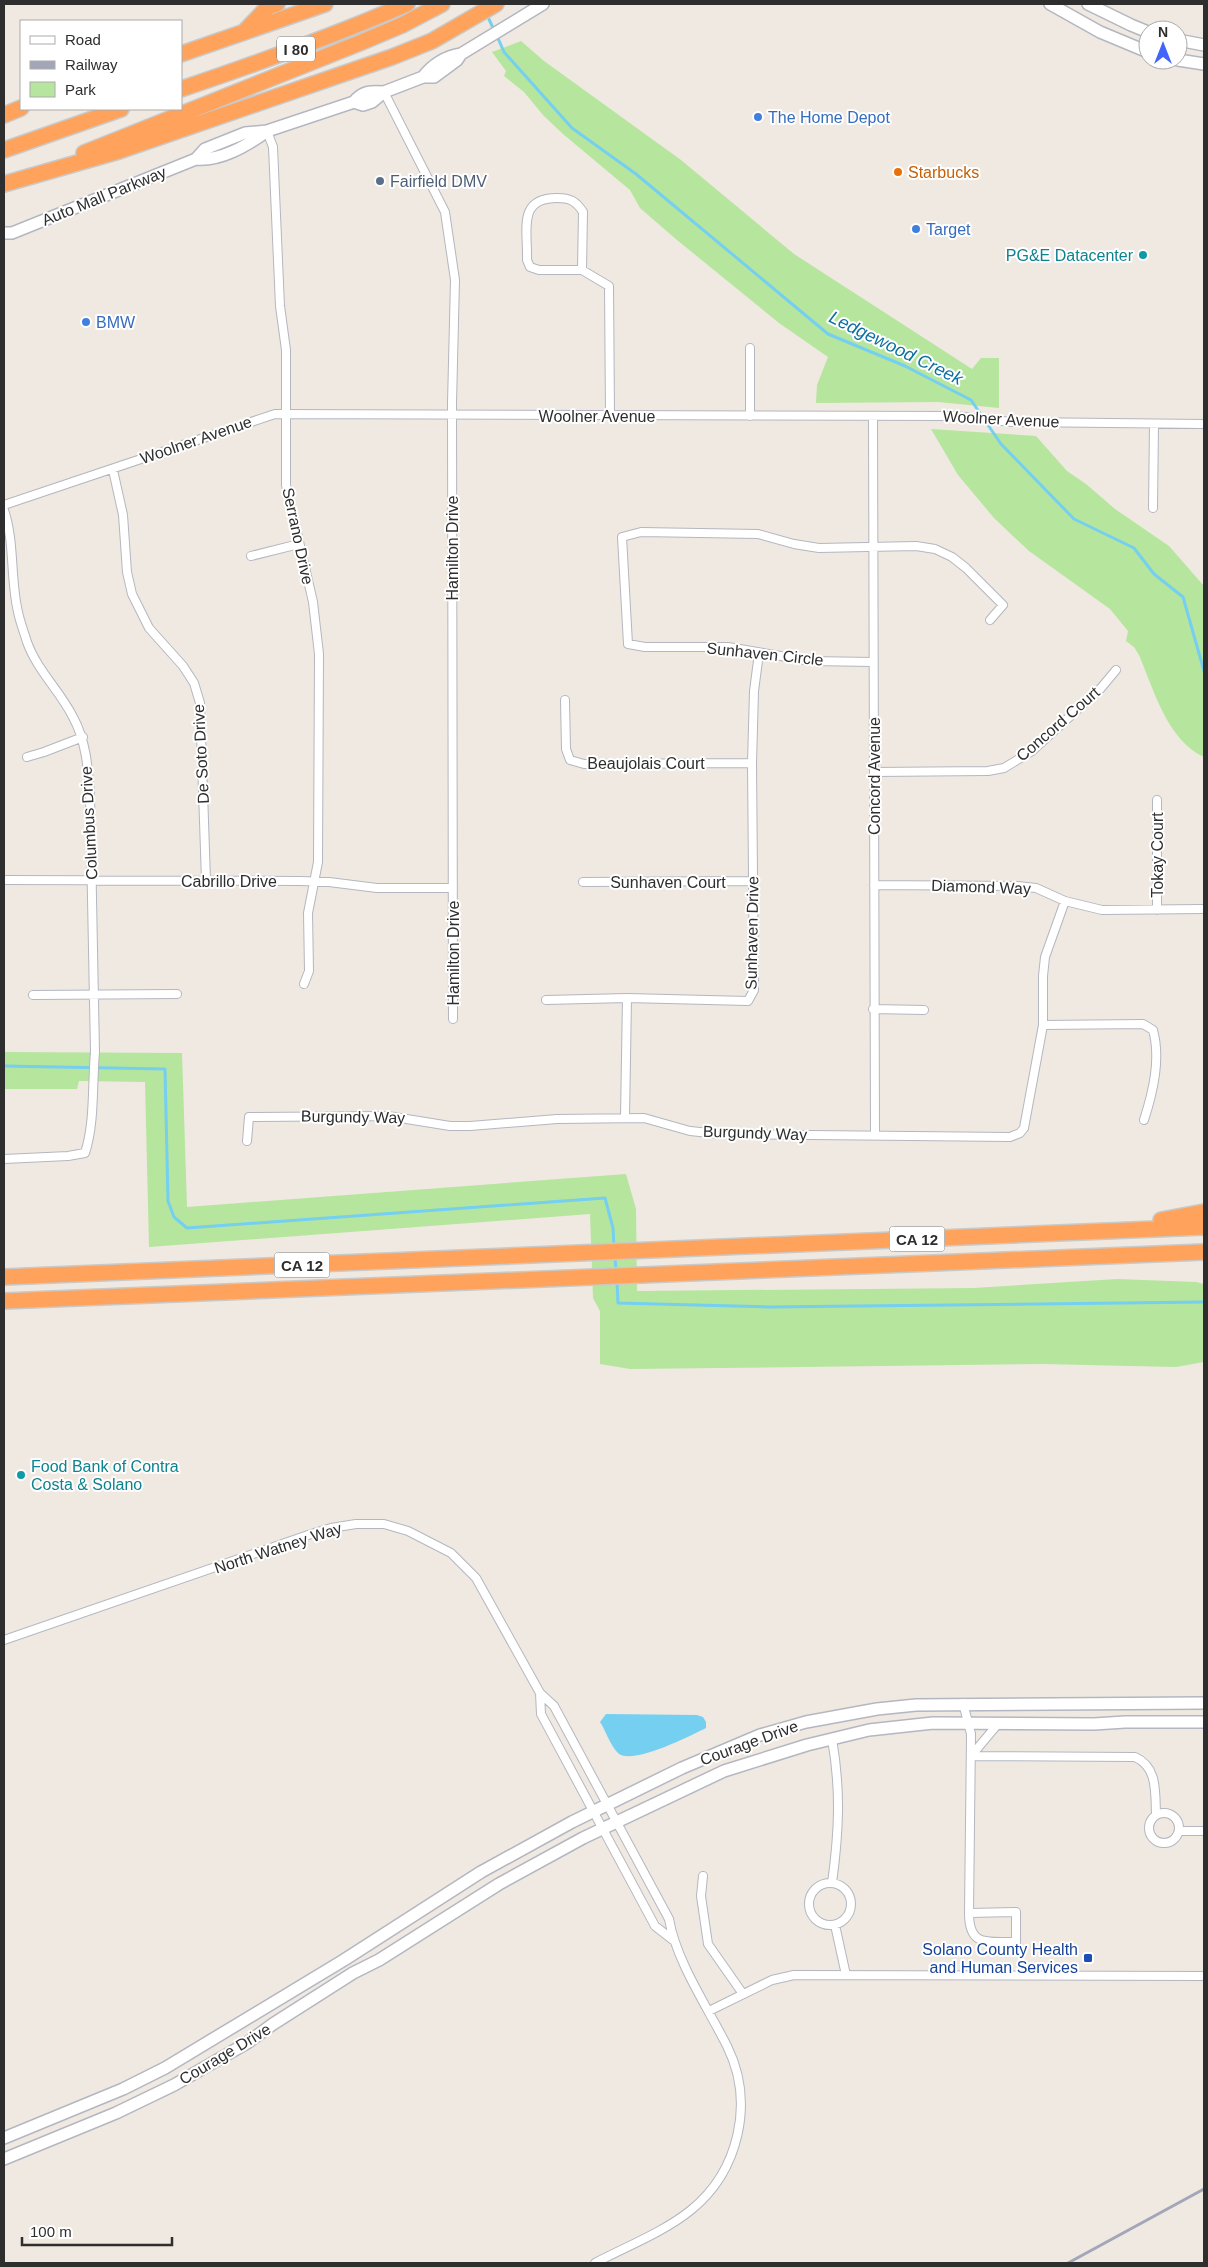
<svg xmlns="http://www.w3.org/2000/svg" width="1208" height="2267" font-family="Helvetica,sans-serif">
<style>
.green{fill:#b6e59e}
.water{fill:#75cff0}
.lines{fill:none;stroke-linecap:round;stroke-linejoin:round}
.stream{stroke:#75cff0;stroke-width:3}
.street-casing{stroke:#b4b7c1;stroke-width:10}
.secondary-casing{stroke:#b4b7c1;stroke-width:14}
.highway-casing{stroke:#c9c9c9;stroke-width:18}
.street{stroke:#fff;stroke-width:8}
.secondary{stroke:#fff;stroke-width:11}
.highway{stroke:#ffa35c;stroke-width:15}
.rail{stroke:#a3a6b8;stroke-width:3}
.shop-dot{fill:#3f7fe0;stroke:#fff;stroke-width:2}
.food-dot{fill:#e8710a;stroke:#fff;stroke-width:2}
.service-dot{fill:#5c6f8a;stroke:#fff;stroke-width:2}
.culture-dot{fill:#0f9aa8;stroke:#fff;stroke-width:2}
.transit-dot{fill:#1a4fb4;stroke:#fff;stroke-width:2}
.labels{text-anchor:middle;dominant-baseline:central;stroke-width:4;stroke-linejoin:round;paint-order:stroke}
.shield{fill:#fff;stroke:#6d6d6d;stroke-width:1}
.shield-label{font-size:15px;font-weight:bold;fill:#2e2e2e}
.shop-label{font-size:16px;fill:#366cbe;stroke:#fff;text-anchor:start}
.food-label{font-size:16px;fill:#c56008;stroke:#fff;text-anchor:start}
.service-label{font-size:16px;fill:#4e5e75;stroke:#fff;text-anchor:start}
.street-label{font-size:16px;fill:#2e2e2e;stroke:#fff}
.culture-label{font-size:16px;fill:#0d838f;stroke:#fff;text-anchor:end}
.transit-label{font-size:16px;fill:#164399;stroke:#fff;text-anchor:end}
.water-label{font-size:18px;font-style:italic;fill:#0d6fa3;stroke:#fff}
</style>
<rect width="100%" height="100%" fill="#efe9e1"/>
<path class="green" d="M521,41l23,20 137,99 113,94 178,115 9,-11h18v50l-61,-6 -122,1 1,-18 11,-28 -49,-34 -102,-83 -37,-32 -10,-18 -67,-56 -20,-19 -19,-23 -20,-16 2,-5 -14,-19z
M931,429l105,7 31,35 19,13 29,25 54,37 35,40v171c-37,-17 -50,-67 -65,-102l-5,-8 -8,-6 2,-10 -18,-22 -81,-58 -35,-33 -36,-43z
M4,1052l178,1 5,154 439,-33 10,35 1,82 337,-3 143,-9 79,3 8,2v78l-28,5 -133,-3 -413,5 -30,-5v-53l-7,-13 -3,-84 -441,33 -4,-165 -66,-1 -2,8h-73z"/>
<path class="water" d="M606,1714l91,1 6,2 3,5v6c-16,8 -75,38 -88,25 -8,-8 -12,-22 -18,-31z"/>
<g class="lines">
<path class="stream" d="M487,15l7,15
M497,36l7,16 68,76 64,46 192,160 77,32 66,34 30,44 73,75 60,29 20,26 29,23 21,74
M4,1066l161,3 3,132 6,16 13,11 418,-30 8,30 1,19
M615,1256l1,16
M617,1281l1,22 151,4 435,-5"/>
<g class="street-casing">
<path id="street" d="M384,92l61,120 10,68 -3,123 1,616
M267,131l6,16 7,159 6,44v135l27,117 6,52 -1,208 -10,51 1,58 -5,13
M582,270h-43l-9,-3 -3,-7c1,-30 -10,-62 30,-62 13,0 19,3 26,14l-1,58 27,16 1,130
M750,416v-68
M873,416l2,719
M113,470l10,45 4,57 5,22 17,34 34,38 11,17 6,20 6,177
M4,505l271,-91 679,2 58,6 192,2
M1153,508l1,-84
M4,510c11,33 6,68 14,102 2,10 6,20 9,30 10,28 33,49 46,75 13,24 15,50 17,78l5,257c-3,33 0,70 -10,101l-17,3 -64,3
M251,556l48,-12
M873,662l-63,-1 -82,-14h-83l-17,-3 -6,-107 19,-5 117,2 36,10 25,4 97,-2 19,3 17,8 14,11 37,37 -13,15
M565,700l1,49 4,11 14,4 168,-1
M27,757l17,-5 39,-15
M874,772l114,-1 16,-3 28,-17 69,-63 15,-18
M1157,800v110
M4,880l296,1 29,1 48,6h76
M583,882l170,-1
M874,885l144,1 18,2 29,13 37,9 102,-1
M33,995l144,-1
M546,1000l81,-2
M873,1009l51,1
M1043,1025l100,-1 10,6c8,29 0,62 -9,90
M625,1117l2,-119 121,3 6,-11 -2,-227 2,-72 5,-38
M247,1141l2,-24 139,-1 62,10h20l87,-7 87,-1 46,13 30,3 290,3 10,-4 4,-5 19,-103v-49l2,-19 20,-56
M4,1640l307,-106 20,-6 25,-4h28l24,7 43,22 25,25 64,115 14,13 115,213c7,42 39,89 58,127 28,56 12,125 -36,164 -27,22 -66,37 -96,53
M540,1693l1,21 114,212 18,14
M963,1703l8,31 -2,179c0,35 19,28 47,29v-30l-47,1
M971,1756l164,1c23,10 20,36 21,57
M971,1756l26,-31
M1149 1828a15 15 0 1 1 30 0a15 15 0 1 1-30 0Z
M1179,1831h25
M703,1876l-2,20 7,48 35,50
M809 1904a21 21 0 1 1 42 0a21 21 0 1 1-42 0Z
M832,1883c7,-51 9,-93 0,-144
M835,1925l11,50
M709,2011l63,-31 22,-5 410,1"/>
</g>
<g class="secondary-casing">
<path id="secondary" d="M1050,4l50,28 48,20
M1088,4l43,21 17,7
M1178,40l26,5
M1178,60l26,4
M423,77c9,-12 23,-21 38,-23l82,-50
M354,102c8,-11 17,-11 30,-10
M196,159l9,-10 40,-16 22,-2 87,-29 9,3 9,-3 12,-10 39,-15h11l23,-17 4,-6
M4,233h8l184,-74c25,2 50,-13 70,-27
M4,2138l119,-49 42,-21 179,-108 137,-88 91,-50 110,-54 78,-33 46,-13 71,-13 39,-4 288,-2
M4,2159l112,-46 58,-28 73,-42 26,-19 80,-51 26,-13 120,-76 84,-46 141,-67 83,-26 62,-15 64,-7 161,1 31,-2h79"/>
</g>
<g class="highway-casing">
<path id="highway" d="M246,30l22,-23 9,-3
M181,54l144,-50
M181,89c77,-26 153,-53 226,-85
M4,115l17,-7
M4,150l117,-41
M84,153l278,-111 40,-17 40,-21
M4,184l115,-33 273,-94 40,-16 64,-37
M1161,1220l43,-8
M4,1277l1200,-50
M4,1301l1200,-49"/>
</g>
<use href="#street" class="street"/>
<use href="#secondary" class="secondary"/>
<use href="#highway" class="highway"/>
<path class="rail" d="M1068,2263l136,-74"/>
</g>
<g class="shop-dot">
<circle cx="758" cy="117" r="5"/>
<circle cx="916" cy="229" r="5"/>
<circle cx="86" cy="322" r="5"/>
</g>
<circle class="food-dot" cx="898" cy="172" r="5"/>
<circle class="service-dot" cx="380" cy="181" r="5"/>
<g class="culture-dot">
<circle cx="1143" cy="255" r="5"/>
<circle cx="21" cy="1475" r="5"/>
</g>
<rect class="transit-dot" x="1083" y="1953" width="10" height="10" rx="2.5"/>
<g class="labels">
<g class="shield">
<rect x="277" y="36.5" width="38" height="25" rx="4"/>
<rect x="889.5" y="1226.5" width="55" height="25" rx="4"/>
<rect x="274.5" y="1252.5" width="55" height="25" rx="4"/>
</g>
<g class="shield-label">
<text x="296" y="49">I 80</text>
<text x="917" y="1239">CA 12</text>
<text x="302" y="1265">CA 12</text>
</g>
<g class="shop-label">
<text x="768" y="117">The Home Depot</text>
<text x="926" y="229">Target</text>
<text x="96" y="322">BMW</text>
</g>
<g class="food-label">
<text x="908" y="172">Starbucks</text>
</g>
<g class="service-label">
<text x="390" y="181">Fairfield DMV</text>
</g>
<g class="street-label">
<text transform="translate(104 196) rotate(-22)">Auto Mall Parkway</text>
<text x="597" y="416">Woolner Avenue</text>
<text transform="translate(1001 419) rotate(3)">Woolner Avenue</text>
<text transform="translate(196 440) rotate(-19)">Woolner Avenue</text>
<text transform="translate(298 536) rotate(78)">Serrano Drive</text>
<text transform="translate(452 548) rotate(-90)">Hamilton Drive</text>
<text transform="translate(765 654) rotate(6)">Sunhaven Circle</text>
<text transform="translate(1058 724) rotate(-41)">Concord Court</text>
<text transform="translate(201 754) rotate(-93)">De Soto Drive</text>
<text x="646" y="763">Beaujolais Court</text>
<text transform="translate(874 776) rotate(-90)">Concord Avenue</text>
<text transform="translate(89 823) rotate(-93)">Columbus Drive</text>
<text transform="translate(1157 855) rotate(-90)">Tokay Court</text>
<text x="229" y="881">Cabrillo Drive</text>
<text x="668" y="882">Sunhaven Court</text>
<text transform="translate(981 887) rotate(2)">Diamond Way</text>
<text transform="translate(752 933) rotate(-89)">Sunhaven Drive</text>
<text transform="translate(453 953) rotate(-90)">Hamilton Drive</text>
<text transform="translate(353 1117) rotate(1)">Burgundy Way</text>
<text transform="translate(755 1133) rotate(2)">Burgundy Way</text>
<text transform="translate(278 1548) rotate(-18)">North Watney Way</text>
<text transform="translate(749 1743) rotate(-20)">Courage Drive</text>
<text transform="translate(225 2054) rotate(-31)">Courage Drive</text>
</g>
<g class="culture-label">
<text x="1133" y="255">PG&amp;E Datacenter</text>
<text x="31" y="1466" text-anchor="start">Food Bank of Contra<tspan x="31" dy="18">Costa &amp; Solano</tspan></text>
</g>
<g class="transit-label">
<text x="1078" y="1949">Solano County Health<tspan x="1078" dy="18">and Human Services</tspan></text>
</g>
<g class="water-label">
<text transform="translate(896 348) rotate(26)">Ledgewood Creek</text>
</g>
</g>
<rect width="1208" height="2267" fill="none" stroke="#2e2e2e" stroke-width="10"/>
<rect x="20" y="20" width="162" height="90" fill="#ffffff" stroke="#ababab"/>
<rect x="30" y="36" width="25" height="8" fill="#ffffff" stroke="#ababab"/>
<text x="65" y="45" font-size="15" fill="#2e2e2e">Road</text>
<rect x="30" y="61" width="25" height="8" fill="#a3a6b8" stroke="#ababab"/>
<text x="65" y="70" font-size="15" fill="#2e2e2e">Railway</text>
<rect x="30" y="82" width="25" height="15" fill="#b6e59e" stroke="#ababab"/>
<text x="65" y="95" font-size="15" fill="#2e2e2e">Park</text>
<g transform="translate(1163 45)"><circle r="24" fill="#ffffff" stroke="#ababab"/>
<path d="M0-4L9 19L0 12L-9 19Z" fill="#4264fb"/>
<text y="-8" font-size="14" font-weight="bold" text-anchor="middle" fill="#2e2e2e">N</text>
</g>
<path d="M22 2237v8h150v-8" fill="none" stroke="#2e2e2e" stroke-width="2.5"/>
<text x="30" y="2237" font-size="15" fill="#2e2e2e" stroke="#ffffff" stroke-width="4" paint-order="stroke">100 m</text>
</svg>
